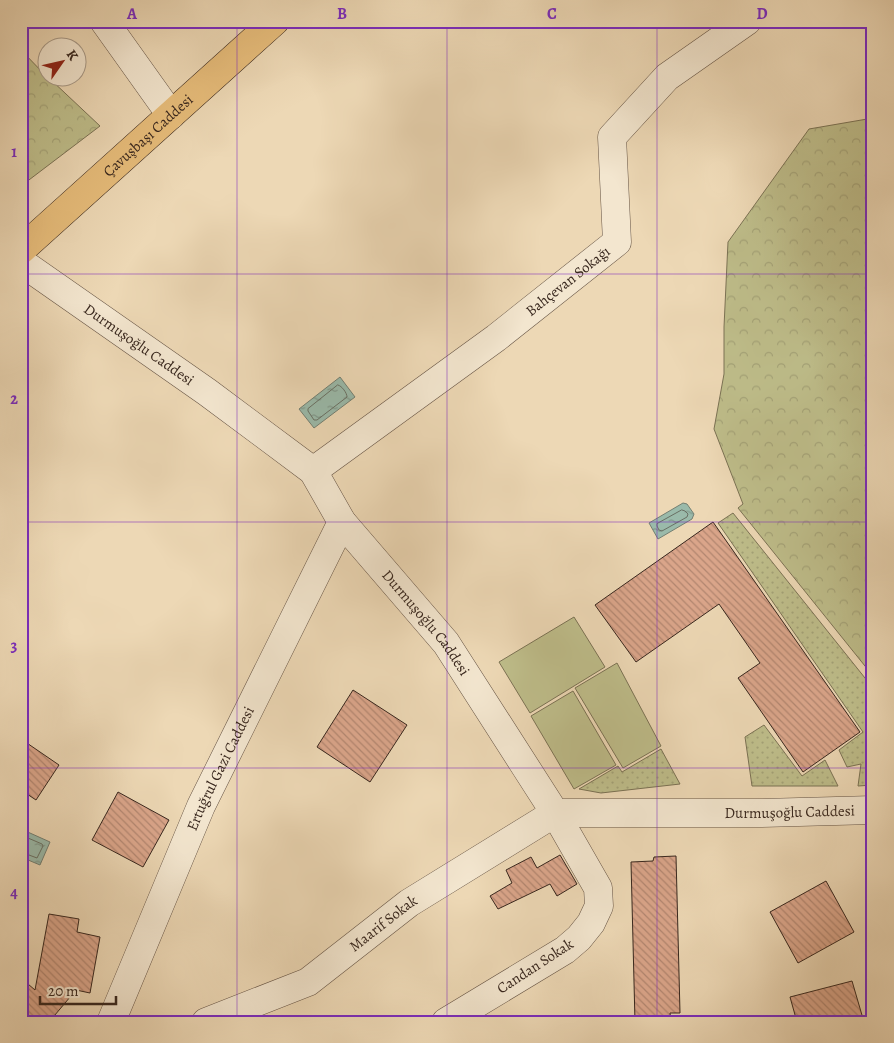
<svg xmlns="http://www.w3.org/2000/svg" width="894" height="1043" font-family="Alegreya,serif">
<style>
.grass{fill:url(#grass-dots);stroke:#7b7254}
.forest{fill:url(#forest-crowns);stroke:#7b7254}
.pitch{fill:#bebd8a;stroke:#7b7254}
.water{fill:url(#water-ripples);stroke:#737f72}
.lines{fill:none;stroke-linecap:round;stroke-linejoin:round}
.shore{stroke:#697064;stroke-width:1}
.building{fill:url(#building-back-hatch);stroke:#38271e}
.minor-casing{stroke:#655344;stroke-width:29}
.major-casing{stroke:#38271e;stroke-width:29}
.minor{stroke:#f3e6cf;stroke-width:28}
.major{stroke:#e6bc7a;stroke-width:28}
.grid{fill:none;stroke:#7b2cbf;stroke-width:1;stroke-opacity:0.55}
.labels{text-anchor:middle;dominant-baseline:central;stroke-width:4.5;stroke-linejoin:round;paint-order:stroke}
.street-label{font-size:15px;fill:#38271e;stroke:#f3e6cf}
.neatline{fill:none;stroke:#7b2cbf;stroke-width:2}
.grid-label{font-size:16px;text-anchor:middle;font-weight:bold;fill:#7b2cbf}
</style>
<defs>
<pattern id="grass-dots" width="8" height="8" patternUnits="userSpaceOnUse" patternTransform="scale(1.25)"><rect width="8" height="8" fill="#bebd8a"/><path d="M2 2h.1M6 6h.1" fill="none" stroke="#a4a277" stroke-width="1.8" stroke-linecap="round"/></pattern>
<pattern id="forest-crowns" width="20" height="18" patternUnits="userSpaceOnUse" patternTransform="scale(1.25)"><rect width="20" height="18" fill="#bebd8a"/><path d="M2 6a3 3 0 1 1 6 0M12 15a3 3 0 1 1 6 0" fill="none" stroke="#a4a277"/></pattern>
<pattern id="water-ripples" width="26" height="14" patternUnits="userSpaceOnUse" patternTransform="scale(1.25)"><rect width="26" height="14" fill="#9abaaa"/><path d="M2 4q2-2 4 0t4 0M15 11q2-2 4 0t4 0" fill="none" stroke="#7f978a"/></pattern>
<pattern id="building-back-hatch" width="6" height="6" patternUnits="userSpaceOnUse" patternTransform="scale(1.25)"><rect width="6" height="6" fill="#daa58a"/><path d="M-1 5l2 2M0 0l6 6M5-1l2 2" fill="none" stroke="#b28670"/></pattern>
</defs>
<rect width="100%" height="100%" fill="#edd8b5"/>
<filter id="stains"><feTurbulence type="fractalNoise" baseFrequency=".004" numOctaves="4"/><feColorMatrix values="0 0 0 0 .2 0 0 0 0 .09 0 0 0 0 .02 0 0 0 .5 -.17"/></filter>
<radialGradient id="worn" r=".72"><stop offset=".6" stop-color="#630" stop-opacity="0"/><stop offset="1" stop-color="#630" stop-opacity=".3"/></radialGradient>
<path class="grass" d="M733,513l140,175v97l-15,1 3,-22 -14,3 -8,-17 24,-18 -145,-209z
M764,725l38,51 23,-16 13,26h-86l-7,-49z
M661,749l19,35 -79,9 -22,-4 39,-23 4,6z"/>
<path class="forest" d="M21,50l27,28h1l51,48 -79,60z
M873,118v558l-135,-168 5,-4 -29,-75 10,-55v-47l4,-85 81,-113z"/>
<path class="pitch" d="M574,617l31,50 -75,46 -31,-51z
M617,663l44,83 -38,22 -48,-80z
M573,691l43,74 -42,24 -43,-73z"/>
<path class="water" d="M340,377l15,20 -41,31 -15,-19z
M683,503l4,1 7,10 -2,5 -34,20 -9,-16z
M21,829l29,13 -10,23 -19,-8z"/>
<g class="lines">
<path class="shore" d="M338,385c4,1 9,8 9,12l-30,23h-3l-6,-9v-2z
M682,510l3,1 3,3 -1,3 -25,14 -3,-1 -2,-4v-2z
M21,835l21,9 1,2 -6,12 -16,-6"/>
</g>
<path class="building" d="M713,522l147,210 -57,40 -65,-94 22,-15 -41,-59 -83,58 -41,-57z
M353,690l54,35 -37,57 -53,-35z
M21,739l38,26 -23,35 -15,-10z
M118,792l51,28 -26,47 -51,-27z
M560,855l17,29 -20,12 -7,-12 -52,25 -8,-13 22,-13 -6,-13 25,-13 6,11z
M676,856l4,157h-10l1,9h-36l-4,-160 22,-1 1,-4z
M826,881l28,51 -56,31 -28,-51z
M49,914l30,5 -2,13 23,5 -10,56 -14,-3 -27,32h-28v-44l14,12z
M852,981l12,41h-67l-7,-25z"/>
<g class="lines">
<g class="minor-casing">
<g id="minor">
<path d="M104,21l67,94"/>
<path id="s1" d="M21,262l186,130 106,79 29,51 104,121 109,170h205l113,-3"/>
<path id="s2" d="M313,471l183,-133 121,-96 -5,-105 55,-60 80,-56"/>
<path id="s3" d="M111,1022l90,-216 141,-284"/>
<path id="s4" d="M206,1022l102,-40 101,-79 146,-90 43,75 1,18 -8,17 -12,15 -14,12 -119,72"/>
</g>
</g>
<g class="major-casing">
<g id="major">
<path id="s5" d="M21,250l254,-229"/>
</g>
</g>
<use href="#minor" class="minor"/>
<use href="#major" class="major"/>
</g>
<path class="grid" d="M237,21v1001M447,21v1001M657,21v1001M21,274h852M21,522h852M21,768h852"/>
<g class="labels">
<g class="street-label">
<text stroke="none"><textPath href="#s5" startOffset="171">Çavuşbaşı Caddesi</textPath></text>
<text stroke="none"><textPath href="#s2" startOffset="318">Bahçevan Sokağı</textPath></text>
<text stroke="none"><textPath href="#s1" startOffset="144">Durmuşoğlu Caddesi</textPath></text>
<text stroke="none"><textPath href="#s1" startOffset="549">Durmuşoğlu Caddesi</textPath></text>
<text stroke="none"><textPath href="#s3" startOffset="276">Ertuğrul Gazi Caddesi</textPath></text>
<text stroke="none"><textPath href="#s1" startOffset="1014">Durmuşoğlu Caddesi</textPath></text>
<text stroke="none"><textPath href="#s4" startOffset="205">Maarif Sokak</textPath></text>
<text transform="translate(535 966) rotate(-33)">Candan Sokak</text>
</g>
</g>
<rect width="894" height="1043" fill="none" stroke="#edd8b5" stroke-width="55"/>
<g transform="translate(62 62) rotate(56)"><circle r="24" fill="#f3e6cf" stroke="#a89a88"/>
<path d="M0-4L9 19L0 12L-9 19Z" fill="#8f2418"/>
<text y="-8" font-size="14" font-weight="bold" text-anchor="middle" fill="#38271e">K</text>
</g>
<path d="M40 996v8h76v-8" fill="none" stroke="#38271e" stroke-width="2.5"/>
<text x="48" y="996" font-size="15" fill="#38271e" stroke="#f3e6cf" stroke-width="4" paint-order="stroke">20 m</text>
<rect x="28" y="28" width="838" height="988" class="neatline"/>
<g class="grid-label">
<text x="132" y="19">A</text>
<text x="342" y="19">B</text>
<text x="552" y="19">C</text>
<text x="762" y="19">D</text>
<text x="14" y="157">1</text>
<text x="14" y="404">2</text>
<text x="14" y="651">3</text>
<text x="14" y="898">4</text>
</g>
<rect width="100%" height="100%" filter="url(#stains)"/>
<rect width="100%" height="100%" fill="url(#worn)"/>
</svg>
